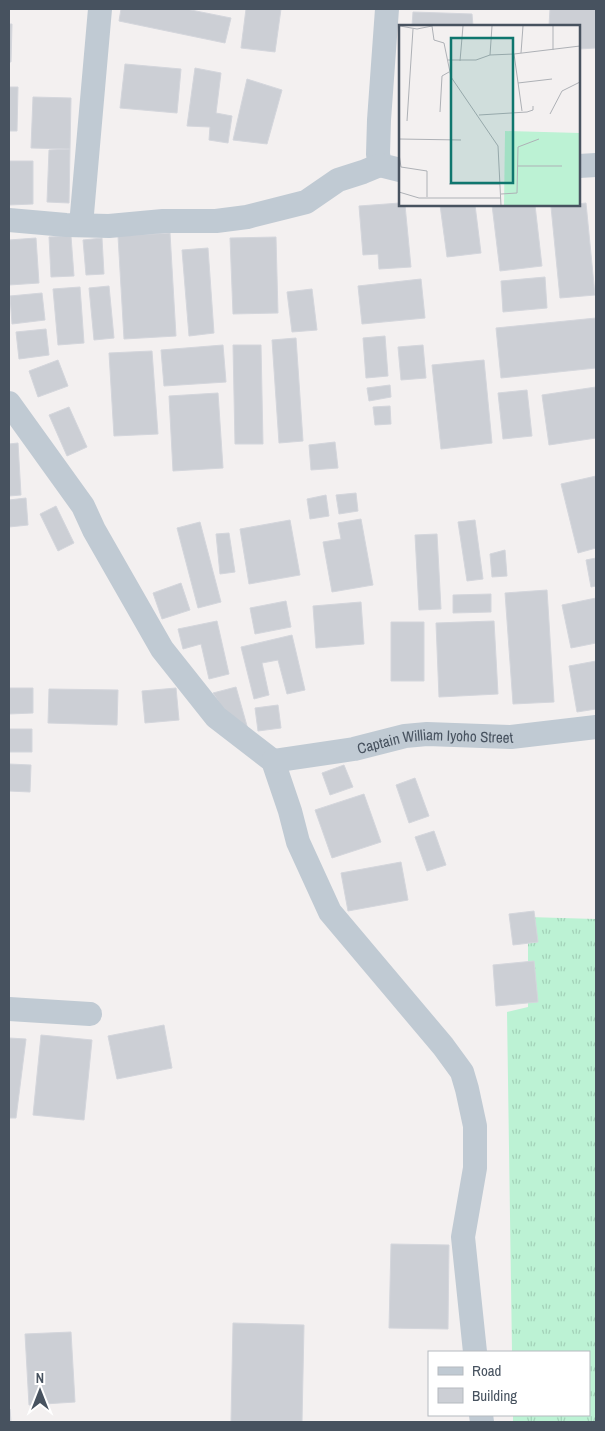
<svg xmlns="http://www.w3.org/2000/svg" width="605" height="1431" font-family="'Archivo Narrow',sans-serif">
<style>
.grass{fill:url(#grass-tufts)}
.building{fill:#cccfd5;stroke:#d4d6dc}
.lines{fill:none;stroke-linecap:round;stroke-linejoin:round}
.minor{stroke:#c0cad3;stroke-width:24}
.labels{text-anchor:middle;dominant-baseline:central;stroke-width:5;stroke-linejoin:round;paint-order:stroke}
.street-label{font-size:15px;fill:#47525f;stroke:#fff}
.inset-road{fill:none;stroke:#aeb1b6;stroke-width:1}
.view{fill:#0f766e;fill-opacity:0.15;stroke:#0f766e;stroke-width:2.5}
.inset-edge{fill:none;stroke:#47525f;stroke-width:2.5}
</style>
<defs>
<pattern id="grass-tufts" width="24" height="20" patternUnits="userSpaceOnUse" patternTransform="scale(1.25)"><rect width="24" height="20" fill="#bcf2d4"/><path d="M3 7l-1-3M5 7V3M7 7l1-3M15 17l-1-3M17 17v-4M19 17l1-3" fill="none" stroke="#a3d1b8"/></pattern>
</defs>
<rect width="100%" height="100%" fill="#f3f0f0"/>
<path class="grass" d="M528,917l68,2v503h-83v-7h76v-63h-77l-5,-340 21,-5z"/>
<path class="building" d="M121,9h65l45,9 -6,25 -106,-22z
M246,9h35l-6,43 -34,-4z
M550,9h46v39l-17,1v-23h-30z
M413,12l59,2 1,12h-61z
M9,24h3l-1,38h-2z
M125,64l56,5 -4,44 -57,-5z
M195,68l26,5 -5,40 16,3 -4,27 -19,-3 1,-13 -23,-1z
M247,79l35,11 -15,54 -34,-4z
M9,87h9l-1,44h-8z
M33,97l38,1 -1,51 -39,-1z
M70,149l-1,54 -22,-1 2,-52z
M9,161h24v43l-24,1z
M400,203v2h5l6,62 -32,2 -1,-15 -15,1 -4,-49z
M586,203l9,92 -35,3 -9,-91z
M440,205h35l6,48 -34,4z
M492,205h43l7,61 -42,5z
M170,233l6,103 -52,3 -6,-103z
M71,236l3,40 -23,1 -2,-40z
M276,237l2,76 -45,1 -3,-76z
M36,238l3,45 -30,2v-45z
M102,238l2,36 -18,1 -3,-35z
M208,248l6,85 -25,3 -7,-86z
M545,277l2,31 -44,4 -2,-31z
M421,279l4,39 -63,6 -4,-38z
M109,286l5,52 -20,2 -5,-52z
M80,287l4,56 -26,2 -5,-56z
M312,289l5,41 -25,2 -5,-40z
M42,293l3,27 -33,4 -2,-28z
M596,318v50l-95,10 -5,-50z
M46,329l3,26 -30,4 -3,-27z
M385,336l3,40 -22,2 -3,-40z
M296,338l7,103 -24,2 -7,-103z
M223,345l3,37 -62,4 -3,-36z
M233,345h28l2,99h-28z
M423,345l3,33 -25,2 -3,-33z
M152,351l6,83 -44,2 -5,-83z
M58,360l10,26 -30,11 -9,-26z
M484,360l8,83 -51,6 -9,-84z
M390,385l1,12 -22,4 -2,-13z
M596,387v51l-47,7 -7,-50z
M527,390l5,46 -29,3 -5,-46z
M218,393l5,75 -50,3 -4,-75z
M390,406l1,18 -16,1 -2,-18z
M69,407l18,40 -20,9 -18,-41z
M335,442l3,26 -27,2 -2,-25z
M18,443l3,52 -12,1v-52z
M596,476v72l-18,5 -17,-69z
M356,493l2,18 -19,3 -3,-19z
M326,495l3,21 -19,3 -3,-20z
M26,498l2,27 -19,2v-27z
M56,506l18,37 -16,8 -18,-37z
M361,519l12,66 -41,7 -9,-50 18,-3 -3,-16z
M290,520l10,55 -51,9 -9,-55z
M475,520l8,59 -16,2 -9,-59z
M200,522l21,80 -23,6 -21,-80z
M229,533l6,39 -15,2 -4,-40z
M437,534l4,75 -22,1 -4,-75z
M505,550l2,26 -15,1 -2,-23z
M596,558v28l-5,1 -5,-27z
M181,583l9,27 -28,9 -9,-26z
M547,590l7,112 -41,2 -8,-111z
M491,594v18l-38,1v-18z
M596,598v45l-25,5 -9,-43z
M286,601l5,26 -36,7 -5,-26z
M361,602l3,42 -48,4 -3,-42z
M217,621l12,53 -20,5 -8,-35 -18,5 -5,-20z
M494,621l4,73 -59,3 -3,-74z
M391,622h33v59h-33z
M292,635l13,55 -18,4 -9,-34 -16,3 7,32 -15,4 -13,-52z
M596,661v48l-19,3 -8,-46z
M236,687l13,46 -9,2 -27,-42z
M9,688h24v25l-24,1z
M176,688l3,32 -34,3 -3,-32z
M49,689l69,1 -1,35 -69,-2z
M278,705l3,23 -23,3 -3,-23z
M9,729h23v23h-23z
M9,764l22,1 -1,27 -21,-1z
M344,765l9,22 -23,8 -8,-22z
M415,778l14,38 -20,7 -13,-38z
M364,794l17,48 -49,16 -17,-48z
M434,831l12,34 -19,6 -12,-34z
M401,862l7,38 -60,11 -7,-38z
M534,911l4,31 -25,3 -4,-31z
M534,961l4,41 -42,4 -3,-41z
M164,1025l8,43 -55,11 -9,-43z
M41,1035l51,5 -8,80 -51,-5z
M9,1038l17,1 -10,79h-7z
M391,1244l58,1 -1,84 -59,-1z
M233,1323l71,2 -2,97h-71z
M71,1332l4,70 -46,3 -4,-71z
M10,1409l1,13h-2v-12z"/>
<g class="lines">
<g class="minor">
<path d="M387,9l-8,111 -1,34 2,11 20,5"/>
<path d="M579,166l17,-1"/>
<path d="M9,220l57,5 43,1 54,-5h53l31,-4 59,-15 32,-22 25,-8 17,-7"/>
<path d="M81,225l19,-216"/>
<path d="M9,403l74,103 11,24 68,119 54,68 57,44 17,50 8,31 32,70 113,134 19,26 5,17 8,37v42l-12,69 12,115"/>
<path id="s1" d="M273,761l81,-12 51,-13 22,-2 84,3 85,-10"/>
<path d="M9,1009l81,5"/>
<path d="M481,1415l1,7"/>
</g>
</g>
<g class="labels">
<g class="street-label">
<text stroke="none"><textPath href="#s1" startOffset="164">Captain William Iyoho Street</textPath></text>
</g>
</g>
<g transform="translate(399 25)">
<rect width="181" height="181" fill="#f3f0f0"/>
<path d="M106,106l75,2v73h-76z" fill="#bcf2d4"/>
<path class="inset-road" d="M1,1l17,3 15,-3M33,1l2,14 10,3 7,34 47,69 3,60M93,1l-2,29 24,-1M154,1v24M122,28l2,-27M49,35h28l14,-5M61,36l3,-35M119,58l34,-4M123,86l-8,-57 66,-8M41,87l2,-36 7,-4M151,89l12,-23 18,-9M80,90l48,-3 6,-2v-4M8,96l6,-92M0,114l62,1M0,129l2,13 26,4v26M119,141h44M50,159h51M0,167l20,6h82M102,169l16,-1 1,-46 21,-8"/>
<path class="view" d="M52,13h62v145h-62z"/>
<rect width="181" height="181" class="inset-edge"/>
</g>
<rect width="605" height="1431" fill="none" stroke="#47525f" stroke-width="20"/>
<rect x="428" y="1351" width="162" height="65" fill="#ffffff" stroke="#b5babf"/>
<rect x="438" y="1367" width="25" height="8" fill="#c0cad3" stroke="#b5babf"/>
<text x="472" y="1376" font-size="15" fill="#47525f">Road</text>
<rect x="438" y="1388" width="25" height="15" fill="#cccfd5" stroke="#b5babf"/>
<text x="472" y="1401" font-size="15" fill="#47525f">Building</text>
<g transform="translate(40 1391)" stroke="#ffffff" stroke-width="4" paint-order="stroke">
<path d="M0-4L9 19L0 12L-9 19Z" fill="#47525f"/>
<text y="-8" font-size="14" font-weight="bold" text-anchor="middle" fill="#47525f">N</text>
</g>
</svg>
